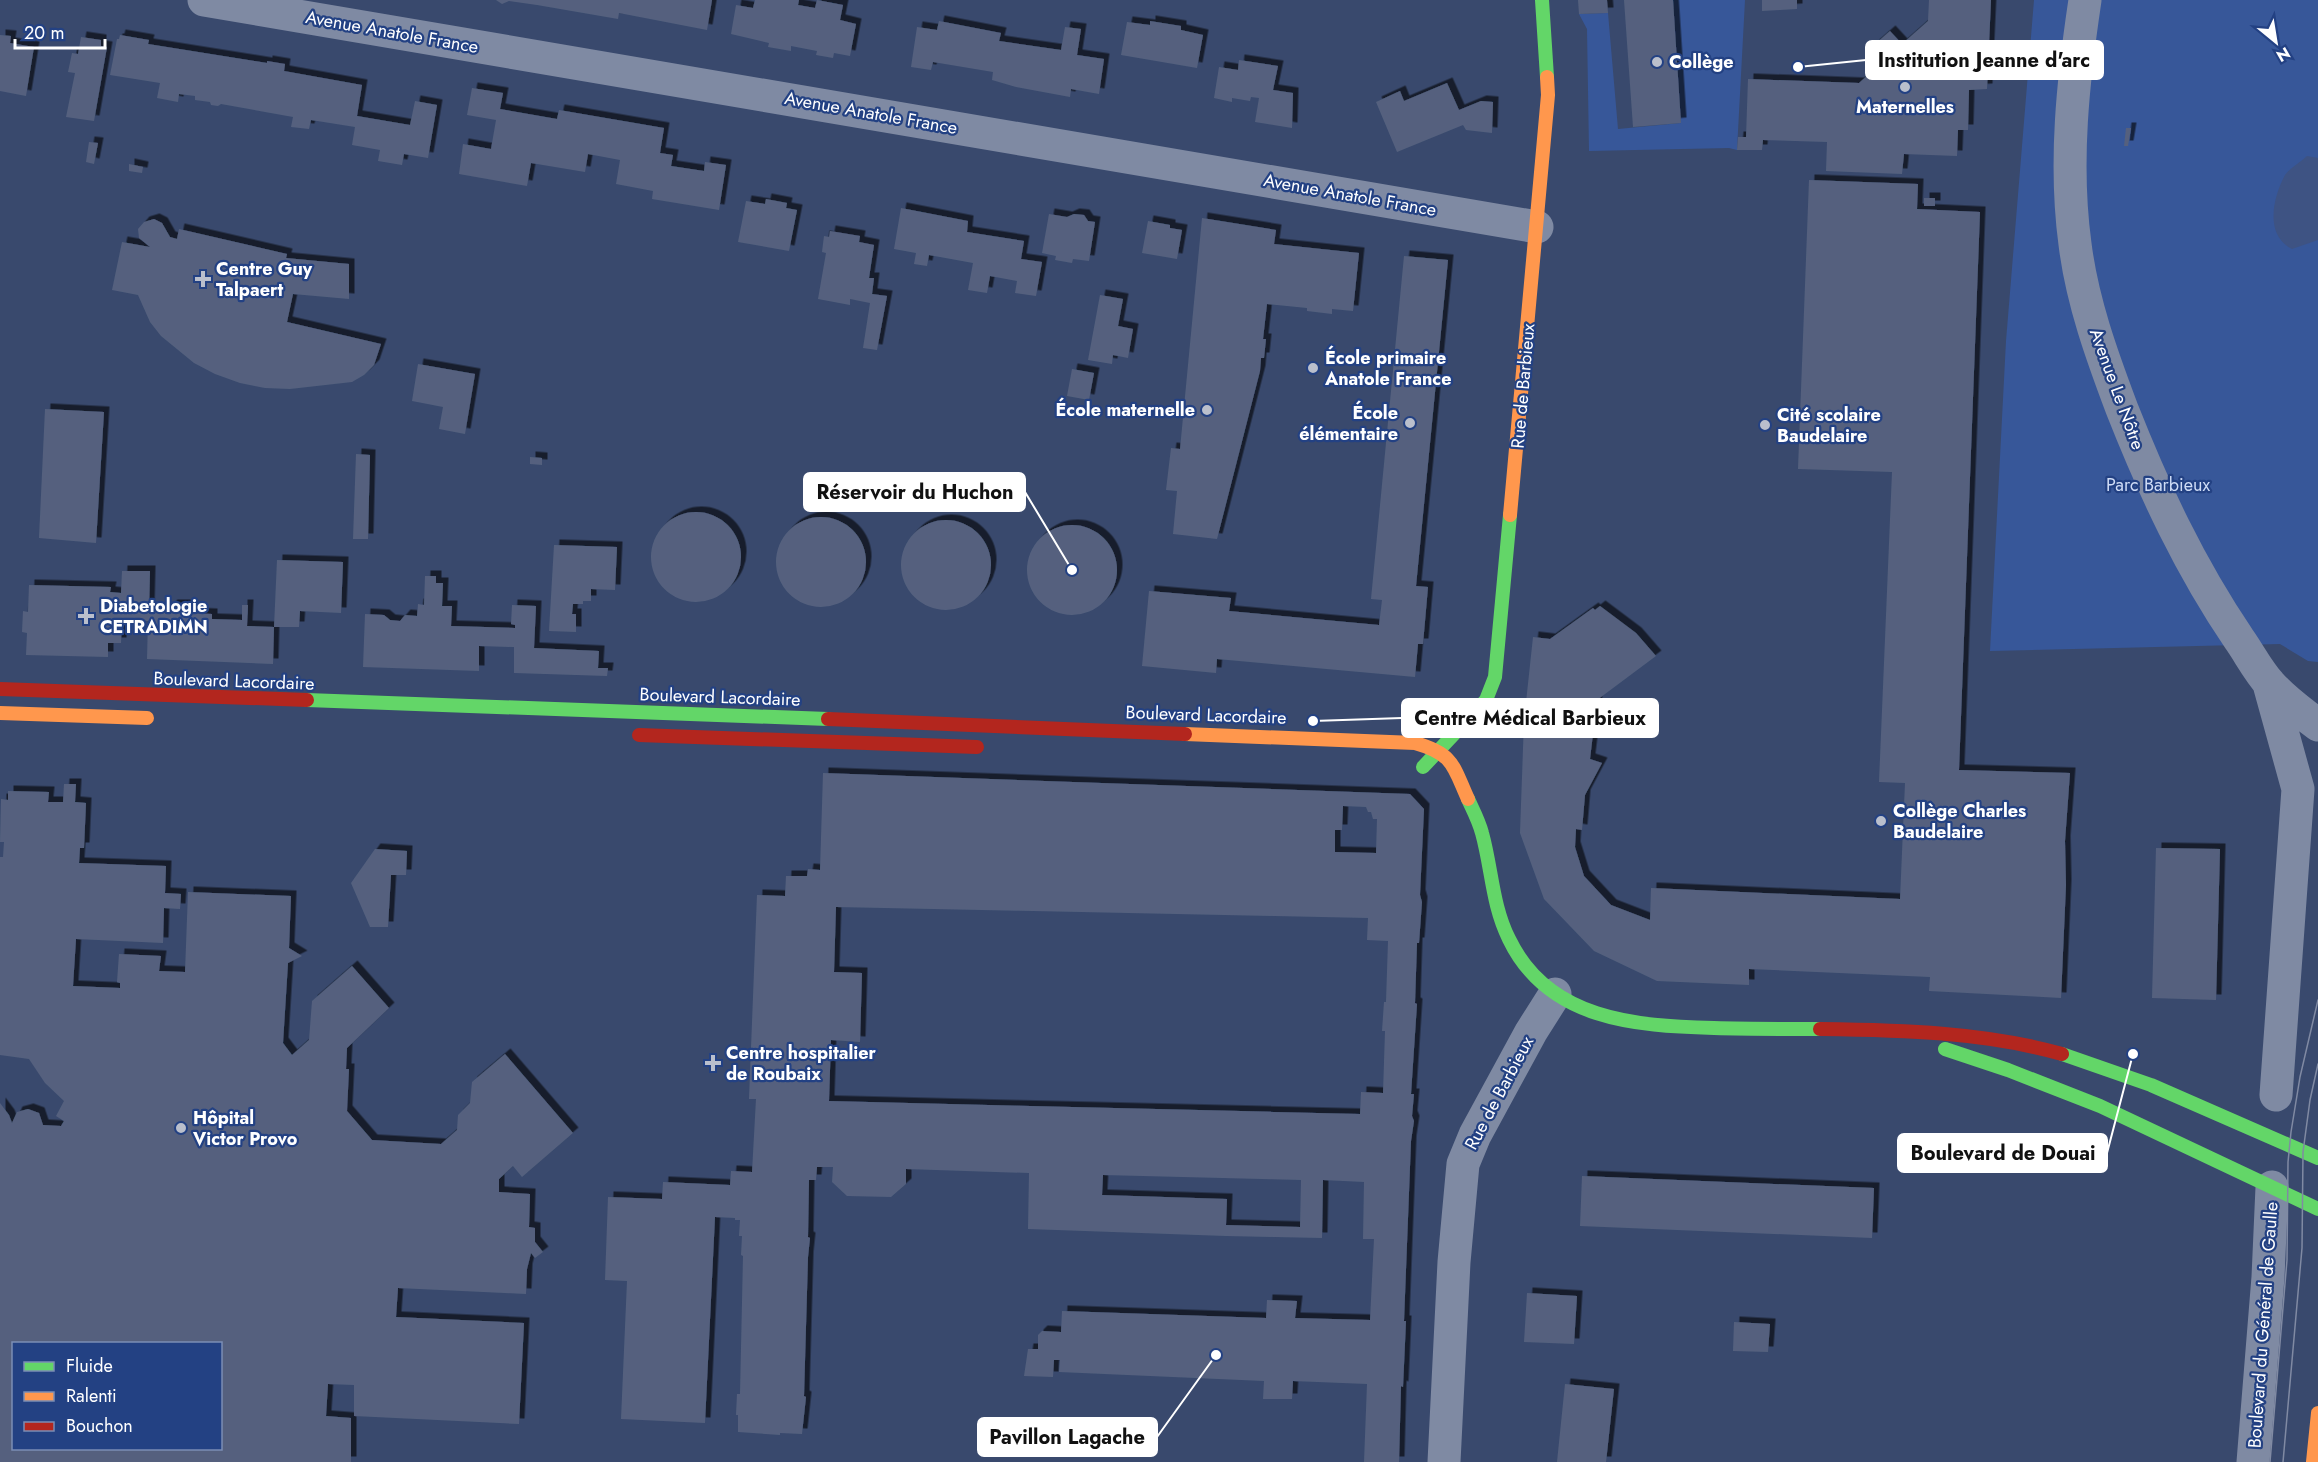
<svg xmlns="http://www.w3.org/2000/svg" width="2318" height="1462" font-family="Jost,sans-serif">
<style>
.green{fill:#375799}
.water{fill:#3e5383}
.building{fill:#54617e;fill-rule:evenodd;filter:url(#shadow)}
.lines{fill:none;stroke-linecap:round;stroke-linejoin:round}
.street{stroke:#7f8aa3;stroke-width:33}
.fast{stroke:#63d668;stroke-width:14}
.slow{stroke:#ff974d;stroke-width:14}
.jam{stroke:#b3261e;stroke-width:14}
.tram{stroke:#808aa3;stroke-width:1.5}
.poi-dot{fill:#babfcc;stroke:#234183;stroke-width:2}
.labels{text-anchor:middle;dominant-baseline:central;stroke-width:4.5;stroke-linejoin:round;paint-order:stroke}
.street-label{font-size:18px;fill:#fff;stroke:#234183}
.poi-label{font-size:18px;font-weight:bold;fill:#fff;stroke:#234183;text-anchor:start}
.park-label{font-size:18px;fill:#cfdcf6;stroke:#234183}
.leader{fill:none;stroke:#fff;stroke-width:2}
.callout-dot{fill:#fff;stroke:#234183;stroke-width:2}
.callout{fill:#fff;stroke:#fff;stroke-width:2}
.callout-label{font-size:20px;text-anchor:middle;font-weight:bold;fill:#111}
</style>
<defs>
<filter id="shadow"><feDropShadow dx="5.5" dy="-5.5" stdDeviation="0" flood-color="#0009"/></filter>
</defs>
<rect width="100%" height="100%" fill="#39496d"/>
<path class="green" d="M1673,0h72l-8,150 -8,-2 -140,3 -2,-122 -8,-15 29,-1 10,116 63,-6z
M2034,0h284v662l-10,-1 -28,-17 -290,7 16,-310z"/>
<path class="water" d="M2307,156l11,2v82l-26,9c-28,-14 -19,-52 -7,-74 5,-7 16,-13 22,-19z"/>
<path class="building" d="M496,0h216l-5,30 -88,-17 -1,6 -81,-14 -28,-4 -7,3z
M755,0h44l-1,5 17,3 2,-8 26,5 -3,15 16,4 -6,32 -16,-3 -1,5 -17,-3 1,-4 -26,-5v5l-23,-4 1,-4 -38,-9 5,-29 17,3z
M1578,0h29l1,13 -29,1z
M1624,0h49l8,123 -48,4z
M1762,0h35v9l-35,2z
M1929,0h62l-4,89 -18,1 -1,40h-10l-1,26 -53,-2 -2,20 -76,-3 1,-29 -64,-2 -1,10h-25l1,-13h8l2,-58 111,4 27,-24 -12,-14 16,-14 12,13 26,-23z
M939,21l62,12 -2,8 62,9 4,-23 16,2 -4,26 27,4 -5,35 -28,-5 -1,8 -54,-10 -24,-7 1,-8 -60,-10 -2,8 -20,-3 6,-40 20,3z
M1150,21l31,5v4l22,5 -6,33 -76,-13 6,-33 23,3z
M0,35l11,1 -1,7 24,4 -8,49 -26,-5z
M120,35l29,5 -1,4 119,19v-2l18,3 -1,7 78,14 -5,31 53,9 5,-24 22,4 -9,53 -24,-4 -2,11 -24,-4 2,-11 -28,-5 3,-18 -44,-7 -2,9 -18,-2 2,-10 -72,-13 -3,2 -7,-1 -1,-3 -15,-2v-4l-16,-2 -1,8 -21,-4 3,-15 -50,-8 7,-36h2z
M81,37l20,3v6l6,1 -13,74 -28,-4 9,-44 -7,-1 4,-19 6,1z
M1239,60l39,6 -5,24 20,3 -1,35 -37,-6 4,-24 -8,-1 -1,4 -18,-3v4l-18,-4 5,-31 19,3z
M1447,83l12,27 22,-9 12,1 -1,31 -26,-3 -3,-5 -66,27 -21,-50 24,-11 4,10z
M472,88l31,5 -3,16 57,10 2,-9 105,18 -4,25 13,2 -2,11 33,5 1,-9 21,3 -7,45 -67,-11 1,-8 -37,-7 4,-24 -32,-6 -3,18 -54,-9 -4,23 -68,-12 4,-30 28,5 5,-29 -29,-5z
M2126,128h5l-3,18h-4z
M89,142l9,1 -4,21 -8,-2z
M129,164l14,3 -1,6 -13,-2z
M1809,180l109,4 -1,25 63,3 -21,558 111,3 -5,68 1,44 -5,113 -132,-7 1,-14 -181,-8v16l-92,-4 -63,-30 -50,-52 -24,-66 4,-112 9,-84 17,2 43,-31 2,2 5,-4 36,27 20,23 -59,44 -7,59 12,4 -17,32 -3,35 -6,-1 -1,18 9,29 27,29 39,15 1,-32 249,11 5,-116 -26,-1 13,-310 -94,-3z
M1924,198h11v8h-11z
M766,199l21,4 -1,5 11,2 -8,41 -51,-9 8,-41 19,3z
M901,208l67,13 -1,11 57,9 -3,18 21,3 -6,34 -21,-3 2,-12 -27,-5 -3,17 -19,-3 5,-27 -44,-8 -2,11 -13,-2 2,-11 -22,-4z
M1049,214l18,3 7,-3 10,1 4,6 7,1 -6,39 -16,-2 -1,4 -17,-3 1,-4 -14,-3z
M1202,218l74,12 -2,14 85,9 -6,58 -21,-2v5l-25,-3v-3l-40,-4 -4,35h3l-2,19h-3l-1,13 -43,168 -44,-5 4,-43 -11,-1 5,-42 9,1z
M154,219l8,4 8,14 7,2 2,-10 108,25 -1,4 63,6v35l-56,-5 -6,28 94,22 -7,21 -10,10 -12,7 -62,7 -25,-1 -25,-5 -25,-9 -21,-11 -33,-27 -11,-14 -12,-27 -26,-5 10,-48 28,5 -11,-9 -1,-9 6,-7z
M1148,221l22,4v3l12,2 -5,29 -35,-6z
M830,231l30,5 -1,6 15,3 -5,33h5l-2,16 15,2 -10,54 -14,-2 7,-45 -20,-4v6l-32,-6 8,-46 -4,-1 2,-16 5,1z
M1404,256l44,4 -32,326 12,1 -5,57h-5l-3,33 -198,-18 -1,14 -74,-7 7,-75 82,7 -2,13 150,14 3,-25 -11,-1z
M1100,295l23,4 -5,27 15,3 -5,29 -15,-3 -1,9 -24,-4z
M418,364l57,10 -10,60 -26,-5 4,-22 -31,-6z
M1072,369l22,4 -5,27 -22,-4z
M45,409l59,3 -8,131 -57,-5z
M356,454l14,1 -2,84h-15z
M530,457l12,1v7l-12,-1z
M651 557a45 45 0 1 1 90 0a45 45 0 1 1-90 0Z
M776 562a45 45 0 1 1 90 0a45 45 0 1 1-90 0Z
M901 565a45 45 0 1 1 90 0a45 45 0 1 1-90 0Z
M1027 570a45 45 0 1 1 90 0a45 45 0 1 1-90 0Z
M554,545l63,2 -2,43 -24,-1v12h-8v3h-10l-1,10h4v18l-27,-1z
M277,560l66,2 -2,51 -41,-2 -1,16h-25z
M122,571h28l-1,41h16l7,-7h13l6,8 21,1v5l30,1v-15h6l-1,21 27,1 -1,37 -126,-5 1,-38 -26,-1 -1,23h-13v14l-82,-2 1,-22 -5,-1 1,-21 5,1 1,-27 82,2 -1,5 11,1z
M425,576h11v7h7l-1,23h10l-1,20 64,2v-3l-4,-1 1,-19 24,1 -2,42 65,3 -1,17h10l-1,8 -93,-3v-26l-35,-1v25l-116,-4 2,-53 19,1 6,5 10,1 5,-6 12,1 1,-12 6,1z
M823,773l587,21 14,15 -4,86 2,7 -3,41h-2l-2,60 2,1 -6,90h3l-2,22 2,5 -3,20 -7,180h2l-3,66 -2,-1 -2,76h-35l3,-78 -74,-3 -1,18h-29l1,-18 -205,-9 1,-12h-6l-1,17 -29,-1 4,-27h10v-14l4,-4 19,1 1,-21 204,7 1,-18 30,1 -2,17 75,2 4,-81h-11l1,-57 -41,-2 -1,58 -96,-2 -198,-7 1,-56 -123,-4v15l-15,13 -44,-1 -15,-14 1,-15h-16l-1,13h-7l-1,57 2,1 -2,19 -4,139 2,1 -4,37 -22,-1v2l-42,-3v-17h-2l1,-21h3l3,-138 -2,-1 1,-19h-3l1,-16h-5v-2l-20,-1 -10,206 -84,-4 6,-138 -22,-1 3,-83 54,2 1,-17 67,3 1,-14 21,1 4,-73h-7l8,-204 28,1 1,-20h21l1,-7 12,1zM1343,806l23,1 2,5h3l2,7h4l-1,34 -41,-1v-22h7zM836,907l532,11 -1,22 21,1 -2,61h-2l-2,29h3l-2,62 -22,-1 -1,22 -531,-13 2,-61 29,2 2,-69 -28,-1zM1103,1175l198,5 -1,47 -74,-2 1,-26 -125,-4z
M64,784h12l-1,18 11,1 -2,45h-4l-1,15 87,3 -1,27 16,1 -1,15 -16,-1 -1,35 -87,-4 -3,47 47,2v-5l-3,-1 2,-28 42,2 -2,15 26,1 3,-80 103,4 -2,52 13,8 -14,7 -5,80 9,12 17,-15 3,-39 40,-35 37,42 -42,40 -1,21h3l-2,42 25,29 69,4 16,-14 1,-15 12,-12 2,-21 33,-28 68,79 -51,44 -9,-11 -14,13v13l31,2 -1,33 6,1v14l8,10 -8,6 -4,-5 -4,16 -1,25 -128,-6 -2,29 128,6 -5,101 -165,-8v-31l-26,-1 -2,32 25,2v44h-351v-359l9,12 3,8 5,-11 11,-3 11,4 4,12 18,1 3,-5 -8,-5 8,-15 -19,-18 -16,-24 -29,-4v-198h3l1,-15h-4l1,-43 7,1v-9l41,1 -1,10h15zM14,1344h206v105h-206z
M2156,848l64,1 -4,151 -64,-2z
M375,849l32,2 -1,24h-15l-3,52h-18l-19,-44z
M1582,1176l292,12 -2,50 -292,-12z
M1527,1293l50,3 -3,48 -50,-2z
M1734,1322l36,2 -2,28 -35,-1z
M1565,1384l49,5 -8,73h-49z"/>
<g class="lines">
<path class="street" d="M204,0l1333,227
M2085,0c-12,80 -21,163 -10,244 7,57 27,112 47,165 32,81 68,158 117,230 10,14 19,32 31,45 14,16 31,28 48,41
M2269,684l29,105 -22,306
M1444,1462l10,-200 9,-98 12,-29 56,-103 24,-38
M2253,1462l15,-185 4,-90"/>
<path class="fast" d="M1542,0l5,77
M307,700l521,19
M1423,767l63,-67 9,-23 15,-162
M1468,799c5,11 11,22 14,34 10,36 10,72 27,106 39,81 126,87 205,89 36,1 71,1 106,1
M1945,1049l63,21 92,36 218,103
M2062,1054l89,31 167,73"/>
<path class="slow" d="M1510,515l38,-420 -1,-18
M0,713l147,5
M1185,734l230,9c39,11 38,23 53,56
M2313,1462l5,-49"/>
<path class="jam" d="M0,689l307,11
M828,719l357,15
M639,735l338,12
M1820,1029c81,1 164,3 242,25"/>
<path class="tram" d="M2270,1462l17,-202 1,-98 3,-30 9,-55 18,-77
M2283,1462l19,-214 1,-96 7,-52 8,-36"/>
</g>
<g class="poi-dot">
<circle cx="1657" cy="62" r="6"/>
<circle cx="1905" cy="87" r="6"/>
<path d="M200 270h6v6h6v6h-6v6h-6v-6h-6v-6h6z"/>
<circle cx="1313" cy="368" r="6"/>
<circle cx="1207" cy="410" r="6"/>
<circle cx="1410" cy="423" r="6"/>
<circle cx="1765" cy="425" r="6"/>
<path d="M83 607h6v6h6v6h-6v6h-6v-6h-6v-6h6z"/>
<circle cx="1881" cy="821" r="6"/>
<path d="M710 1054h6v6h6v6h-6v6h-6v-6h-6v-6h6z"/>
<circle cx="181" cy="1128" r="6"/>
</g>
<g class="labels">
<g class="street-label">
<text transform="translate(392 32) rotate(10)">Avenue Anatole France</text>
<text transform="translate(871 113) rotate(10)">Avenue Anatole France</text>
<text transform="translate(1350 195) rotate(10)">Avenue Anatole France</text>
<text transform="translate(1523 386) rotate(-85)">Rue de Barbieux</text>
<text transform="translate(2117 389) rotate(70)">Avenue Le Nôtre</text>
<text transform="translate(234 681) rotate(2)">Boulevard Lacordaire</text>
<text transform="translate(720 697) rotate(2)">Boulevard Lacordaire</text>
<text transform="translate(1206 715) rotate(2)">Boulevard Lacordaire</text>
<text transform="translate(1499 1093) rotate(-62)">Rue de Barbieux</text>
<text transform="translate(2263 1325) rotate(-86)">Boulevard du Général de Gaulle</text>
</g>
<g class="poi-label">
<text x="1669" y="62">Collège</text>
<text x="1905" y="107" text-anchor="middle">Maternelles</text>
<text x="216" y="269">Centre Guy<tspan x="216" dy="21">Talpaert</tspan></text>
<text x="1325" y="358">École primaire<tspan x="1325" dy="21">Anatole France</tspan></text>
<text x="1195" y="410" text-anchor="end">École maternelle</text>
<text x="1398" y="413" text-anchor="end">École<tspan x="1398" dy="21">élémentaire</tspan></text>
<text x="1777" y="415">Cité scolaire<tspan x="1777" dy="21">Baudelaire</tspan></text>
<text x="100" y="606">Diabetologie<tspan x="100" dy="21">CETRADIMN</tspan></text>
<text x="1893" y="811">Collège Charles<tspan x="1893" dy="21">Baudelaire</tspan></text>
<text x="726" y="1053">Centre hospitalier<tspan x="726" dy="21">de Roubaix</tspan></text>
<text x="193" y="1118">Hôpital<tspan x="193" dy="21">Victor Provo</tspan></text>
</g>
<g class="park-label">
<text x="2158" y="485">Parc Barbieux</text>
</g>
</g>
<path class="leader" d="M1798 67L1866 60M1072 570L1025 492M1313 721L1402 718M2133 1054L2107 1153M1216 1355L1157 1437"/>
<g class="callout-dot">
<circle cx="1798" cy="67" r="6"/>
<circle cx="1072" cy="570" r="6"/>
<circle cx="1313" cy="721" r="6"/>
<circle cx="2133" cy="1054" r="6"/>
<circle cx="1216" cy="1355" r="6"/>
</g>
<g class="callout">
<rect x="1866" y="41" width="237" height="38" rx="6"/>
<rect x="804" y="473" width="221" height="38" rx="6"/>
<rect x="1402" y="699" width="256" height="38" rx="6"/>
<rect x="1898" y="1134" width="209" height="38" rx="6"/>
<rect x="978" y="1418" width="179" height="38" rx="6"/>
</g>
<g class="callout-label">
<text x="1984" y="67">Institution Jeanne d'arc</text>
<text x="915" y="499">Réservoir du Huchon</text>
<text x="1530" y="725">Centre Médical Barbieux</text>
<text x="2003" y="1160">Boulevard de Douai</text>
<text x="1067" y="1444">Pavillon Lagache</text>
</g>
<rect x="12" y="1342" width="210" height="108" fill="#234183" stroke="#7b8db5" stroke-width="1.5"/>
<rect x="24" y="1362" width="30" height="9" fill="#63d668" stroke="#7b8db5" stroke-width="1.5"/>
<text x="66" y="1372" font-size="18" fill="#ffffff">Fluide</text>
<rect x="24" y="1392" width="30" height="9" fill="#ff974d" stroke="#7b8db5" stroke-width="1.5"/>
<text x="66" y="1402" font-size="18" fill="#ffffff">Ralenti</text>
<rect x="24" y="1422" width="30" height="9" fill="#b3261e" stroke="#7b8db5" stroke-width="1.5"/>
<text x="66" y="1432" font-size="18" fill="#ffffff">Bouchon</text>
<g transform="translate(2276 42) rotate(150)" stroke="#234183" stroke-width="4.5" paint-order="stroke">
<path d="M0-4.5L10 22L0 15L-10 22Z" fill="#ffffff"/>
<text y="-9" font-size="16" font-weight="bold" text-anchor="middle" fill="#ffffff">N</text>
</g>
<path d="M15 39v9h90v-9" fill="none" stroke="#ffffff" stroke-width="3"/>
<text x="24" y="39" font-size="18" fill="#ffffff" stroke="#234183" stroke-width="4.5" paint-order="stroke">20 m</text>
</svg>
